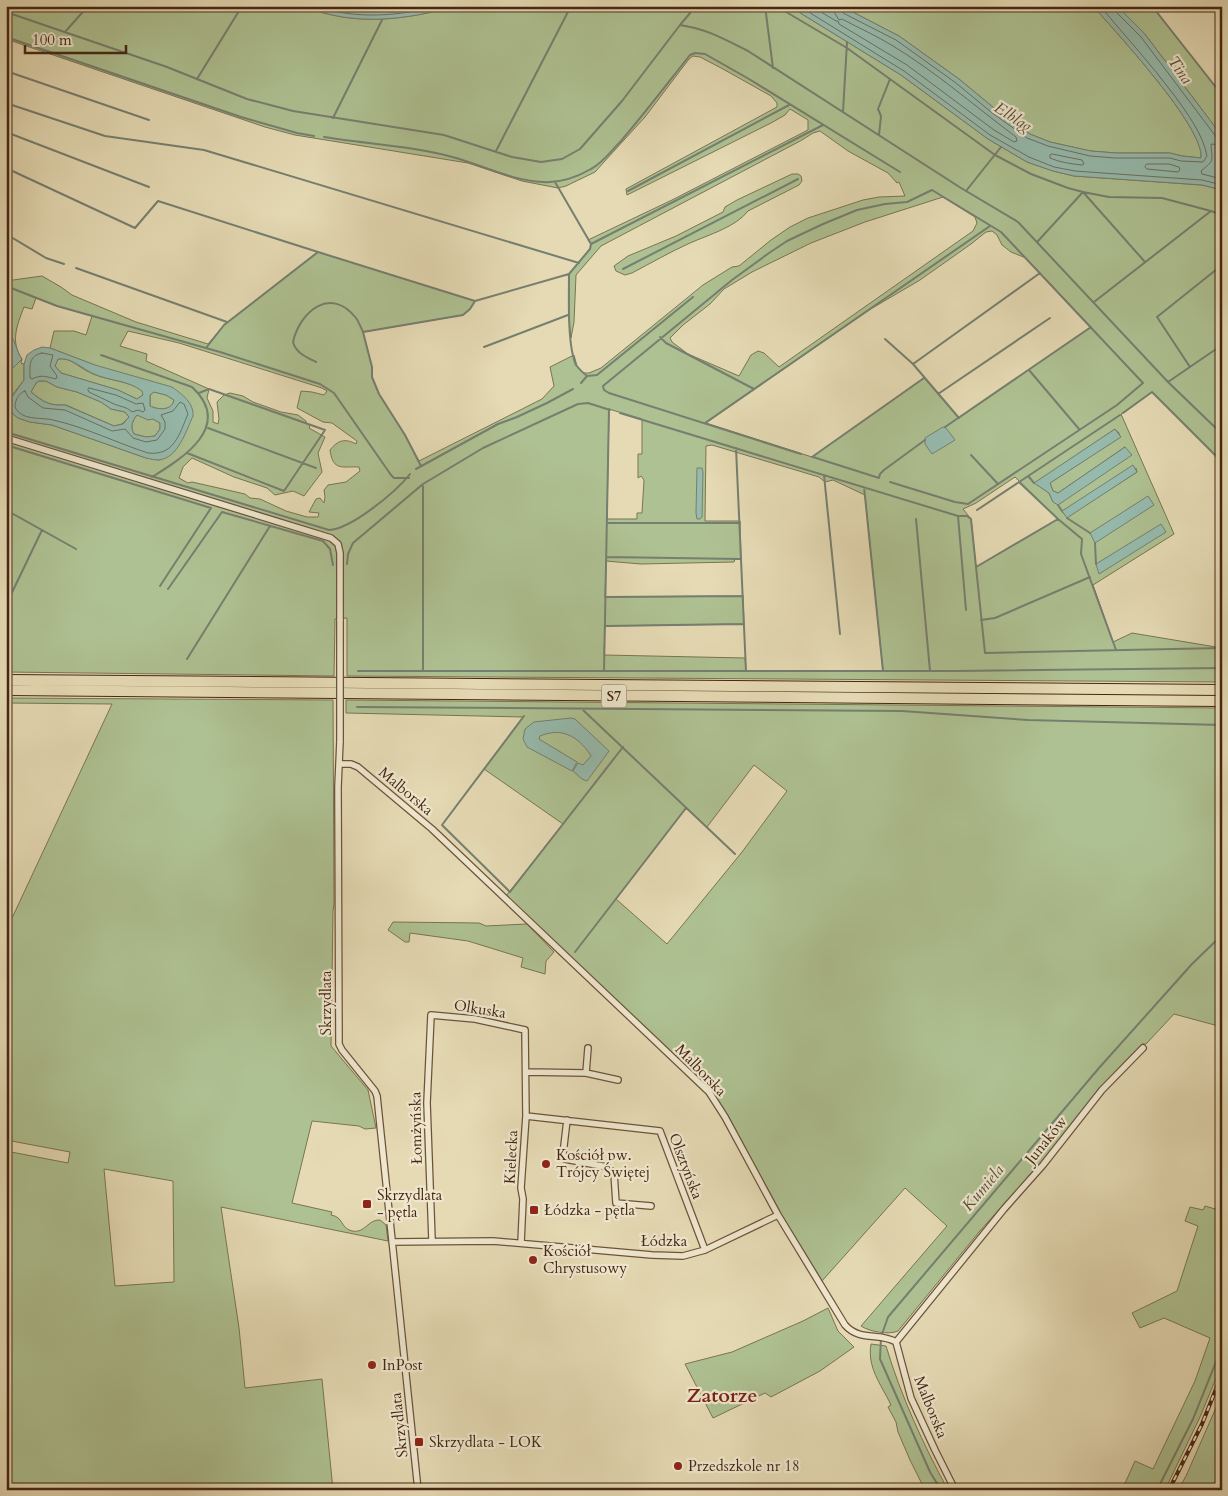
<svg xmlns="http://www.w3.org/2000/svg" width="1228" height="1496" font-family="Cardo,serif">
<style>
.green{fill:#aec192;stroke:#7a7452;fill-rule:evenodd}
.water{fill:#96bbae;stroke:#767f70;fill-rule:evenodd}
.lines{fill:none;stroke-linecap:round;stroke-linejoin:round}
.shore{stroke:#6e7060;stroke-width:1}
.stream{stroke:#767f70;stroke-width:2}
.street-casing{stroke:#6e533b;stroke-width:8}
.highway-casing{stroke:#462613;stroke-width:12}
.street{stroke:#eee7ce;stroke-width:5.5}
.highway{stroke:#e5dab4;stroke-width:10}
.rail-casing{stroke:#462613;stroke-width:4}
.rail{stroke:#eee7ce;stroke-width:2;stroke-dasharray:5.5;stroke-linecap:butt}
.street-bridge-casing{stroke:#6e533b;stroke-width:8;stroke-linecap:butt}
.street-bridge{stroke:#eee7ce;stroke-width:5.5}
.poi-dot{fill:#8f2418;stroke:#eee7ce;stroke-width:2}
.labels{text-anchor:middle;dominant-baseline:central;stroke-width:4.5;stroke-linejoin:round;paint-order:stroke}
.shield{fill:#eee7ce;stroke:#78604b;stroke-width:1}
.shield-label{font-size:14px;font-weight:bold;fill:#462613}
.street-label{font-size:15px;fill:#462613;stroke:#eee7ce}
.poi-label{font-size:15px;fill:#462613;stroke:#eee7ce;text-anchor:start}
.water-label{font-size:16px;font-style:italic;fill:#5a4b3a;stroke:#eee7ce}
.district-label{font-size:20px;font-weight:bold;fill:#7a1f14;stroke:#eee7ce}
</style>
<rect width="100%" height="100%" fill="#e5dab4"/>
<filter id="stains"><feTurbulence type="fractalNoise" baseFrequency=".004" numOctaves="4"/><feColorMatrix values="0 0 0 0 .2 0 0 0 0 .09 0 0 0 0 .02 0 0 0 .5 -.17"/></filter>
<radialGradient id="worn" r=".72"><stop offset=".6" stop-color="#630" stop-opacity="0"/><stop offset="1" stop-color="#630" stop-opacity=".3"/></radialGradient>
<path class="green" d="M6,6h297c52,21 101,14 154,0h332l112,69 87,64 39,23 26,9 21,5 128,9 20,5v272l-70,-70 -31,22 53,120 -81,51 20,57 19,-9 90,15v34l-875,-6v-58l-12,1 -1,57 -328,-4v-391l36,-5 19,11 11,8 64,27 72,22 16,-19 94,-73 157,49 -5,8 -7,6 -100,17 9,35v11l7,16 26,41 14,26 123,-62 12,-13 -4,-19 24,-12 3,11 6,7h6l12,-5 102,-83 29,-18 7,-1 32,-26 19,-13 18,-9 55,-18 16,-3 26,-1 -6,-14 -2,1 -9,-10 -40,-22 -28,-20 -7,2 -11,7 -201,106 -25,29 -2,47 -3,16 -2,-19v-45l21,-25 1,-5 -3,-4 84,-40 136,-70v-10l-18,-11 -5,6 -14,8 -144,72 -1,-6 151,-82v-4l-6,-7 -48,-27 -23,-12 -7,-1 -4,3 -44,58 -41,45 -9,10 -29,14 -8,2 -36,-7 -54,-18 -173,-28 -30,-8 -259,-88zM943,197l32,20 2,6 -4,8 -194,136 -15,-14 -6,-2 -7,4 -12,21 -51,-22 -16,-12 -2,-4 13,-13 27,-21 14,-15 28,-17 59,-29 54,-21zM992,231l5,4 5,10 9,7 15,6 65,69 -132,91 -35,-40 -112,79 -106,-34 163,-113 51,-30 51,-36 15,-12zM36,298l21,8 35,10 -6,19 -12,-4h-20l-4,17 138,53 -28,59 -14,-2 -94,-33 -22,-3 -12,-4 -5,-4 -3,-7 3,-13 11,-14v-16l-3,-1 1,-4c-12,-17 -5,-34 2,-52l8,2zM128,331l51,12 143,45 5,3 -3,4 -12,-3 -11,-1 -4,17 26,14 9,1 25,18 -1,3c-11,-6 -18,-4 -26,6 3,22 13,16 29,17l1,4 -14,11 -18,3 -4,5 1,7 -1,6 -4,-5 -4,1 -7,13 10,1 -1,4h-11l-21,-6 -26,-12 -10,-1 -5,-4 -53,-12 -4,1 -9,-5 4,-11 9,-9 42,19 33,11 8,7 18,-4 11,5 18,-24 -4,-19 7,-16 -16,-9 1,-3 -4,-2v-2l-8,-6 -17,-3 -28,-10 -10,-6 -13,-3 -6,2 -7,7 2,17 -1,5 -5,-2v-11l-6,-13 2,-9 -63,-28 1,-7 -27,-8zM609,409l33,10v35h-4v24l3,-2 3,4 -2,33h-5v6h-30zM1115,429l4,4 1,4 -70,46 3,8 5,2 67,-46 -72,55 -4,-9 -14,-10zM712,445l107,32 6,5 8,-2 32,15 18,176h-137l-1,-13 -141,-3 1,-29 139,-2 -1,-28 -138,1 1,-36 35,3 93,-2 1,-3h6l-1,-38h-35l1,-75zM1136,468l1,4 -70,45 -5,-5zM1015,477l43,42 -82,48 -5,-48 -8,-10 13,-6z
M841,6h252c22,25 112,122 108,152l-19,-2 -12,-3h-54l-26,-2 -40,-9 -20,-8 -36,-26 -35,-29 -60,-43z
M1117,6h35l70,89v41l-78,-103z
M792,174h6l3,2 1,5 -3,4 -51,26c-12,16 -40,24 -58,32 -20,9 -39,20 -58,30l-7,2 -9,-4 -2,-5 14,-10 48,-20 47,-24 2,-5 12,-7z
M58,359c12,-2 19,7 29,12 17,10 39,8 56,20v4l-6,4 -19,-9 -57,-17 -6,-7z
M39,381h7l11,6 20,5 24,10 10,7 14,3 4,5 -7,7 -8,2 -48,-21c-17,1 -22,-3 -35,-13l5,-9z
M154,392l12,3 8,5c-2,11 -16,10 -24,6v-11z
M137,415l16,4 7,4v6l-5,7 -9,1 -12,-3c-4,-7 -2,-13 3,-19z
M6,698l327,2 1,203 -1,8 -2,135 37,44 8,38 -11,1 -6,-3 -47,-5 -20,82 40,9 -1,3c13,2 9,13 21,16 13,3 16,-12 28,-11l6,5 2,16 -167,-34 18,121 6,60 77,-9 11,111h-327v-339l62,12 2,-11 -64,-12v-209l106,-227 -106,-1zM104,1169l69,12 1,101 -59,4z
M346,700l876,8v319l-48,-13 -28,30h-4l-43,45 -48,62 -72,81 -81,99c-9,4 -28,1 -37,-5l86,-100 -42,-38 -83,93 -41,-67 -46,-85 -24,-38 -205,-195 57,-72 -79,-55 39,-52 -177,-4zM754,765l33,26 -45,61 -75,92 -51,-45 70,-91 21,19z
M393,922l86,1 7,3 41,-2 27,28 -8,9 -1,13 -24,-7 2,-9 -55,-17 -58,-8 -1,9h-4l-17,-12z
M1205,1206l17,5v153l-22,53 -35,73h-43l13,-29 18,8 42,-88 15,-43 -46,-20 -24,10 -8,-15 45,-22 21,-65 -13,-5 5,-14 13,3z
M828,1308l10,23 16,16 -34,24 -49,26 -6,-4 -52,25 -28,-54 47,-12 71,-31z
M871,1344l15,2c15,50 37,98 62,144h-23l-15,-30 -12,-28 -2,-10 -8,-15 3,-2c-10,-21 -24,-37 -20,-61z
M1222,1394v78l-12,18h-32l8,-14z"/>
<path class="water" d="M303,6h154c-53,14 -102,21 -154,0z
M789,6h52l58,30 60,43 35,29 36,26 20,8 41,9 25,2h54l12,3 19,2c4,-30 -86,-127 -108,-152h24l27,27 78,103v54l-20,-5 -128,-9 -21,-5 -26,-9 -39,-23 -87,-64z
M6,330c11,11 9,19 16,29l-11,11 -5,11z
M42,347l8,1 45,17 77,22c10,7 22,16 21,29 -7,15 -15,42 -34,44 -4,0 -9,-1 -13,-2l-94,-33 -22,-3 -12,-4 -5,-4 -3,-7v-7l14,-20v-16l3,-9 7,-5zM58,359c14,-2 24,10 36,15 15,7 34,6 48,17l1,4 -6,4 -19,-9 -57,-17 -6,-7zM39,381h7l11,6 20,5 24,10 10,7 14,3 4,5 -6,7 -9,2 -49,-21c-16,1 -22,-3 -34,-13l5,-9zM154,392l12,3 8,5c-2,11 -16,10 -24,6v-11zM137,415l11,5 5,-1 7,4v6l-5,7 -9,1 -12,-3c-4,-7 -2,-13 3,-19z
M943,427l3,1 9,12 -23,14 -7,-10v-6z
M1115,429l6,8 -71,46 3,8 5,2 67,-46 7,8 -74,50 -5,-3 -4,-9 -15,-10z
M1133,465l4,7 -61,40 -9,6 -5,-7z
M697,468h5l1,4 -1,45 -2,2h-3l-1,-6z
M1148,496l6,9 -59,38 -5,-10z
M1161,524l5,8 -67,42 -3,-10z
M571,718l4,1 34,32 -22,30 -5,-2 -9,-8 5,-8 5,2 8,-9 -1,-2c-13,-18 -28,-27 -50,-18l-1,3 38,23 -5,9 -45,-24 -4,-8 2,-10 9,-7z"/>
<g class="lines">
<path class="shore" d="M317,6c37,14 83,10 121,0
M345,6l37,3 22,-3
M799,6l105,65 86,64 39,22 25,10 21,4 127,9 20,5
M811,6l25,15h2l1,3 68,41 87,65 20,12 3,-1 -1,-4c-40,-30 -80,-65 -123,-91 -16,-10 -34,-18 -51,-27l-3,1 -5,-8v-6
M840,6l3,7 53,27 60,43 35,29 36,26 21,8 42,10 25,2h55l11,3 22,1 4,-6c-4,-22 -20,-43 -33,-61 -23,-31 -49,-59 -74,-89
M1114,6l2,6 25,25 73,97 3,4h5
M1222,145l-11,-1c1,19 4,15 -10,27l1,3 20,5
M1052,154l30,6 2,4 -2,1c-11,-1 -23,-3 -32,-7v-3z
M1147,164h22l10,3 1,3 -2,2 -31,-3 -2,-2z
M42,353l11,2 -3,11 7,10 -1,3c-9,-2 -14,-5 -24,0l-2,-1c0,-12 -2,-22 12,-25z
M89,388l27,7 20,9 7,-1 2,7 -2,2 -5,-2 -6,2c-6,-6 -13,-5 -20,-9 -8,-4 -15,-7 -23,-11l-1,-2z
M25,391l3,6 15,11 22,2 47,21 13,-2 8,9 13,4 11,-2 8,-11v-7l-4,-7 12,-4 7,-9 4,2 4,10c-9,21 -14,42 -40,39 -31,-10 -63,-26 -95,-33 -12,-3 -32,1 -38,-13 0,-6 3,-14 10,-16z"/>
<path class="stream" d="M765,6l8,62
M776,6l71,42 148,107 36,19 37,14 15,4 26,5 53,1 49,13
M1152,6l70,89
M6,12l161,55 80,32 46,12 151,24 68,22 29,5 21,-3 18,-10 42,-48 58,-76 16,-19
M680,25c27,4 44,14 68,26l213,137 57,34 150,160 54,52
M65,32l23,-26
M6,37l235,80 56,16 17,3
M6,71l143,49
M197,79l45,-73
M6,103l99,33 99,14 375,113
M843,112l4,-70
M333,118l49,-98
M6,132l143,55
M879,135l2,-19 -3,-7 12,-30
M324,137c43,7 89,9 132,21 28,8 57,23 87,24 16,1 34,-5 48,-13 12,-6 20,-18 30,-28 24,-28 46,-57 69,-86l5,-2 10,1 44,25 151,93
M496,151l75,-145
M6,168l129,60 23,-27 160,51
M628,191l161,-86
M966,191l35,-44
M6,234l40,24 18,6
M1038,241l45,-49 62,70
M591,244l232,-119
M76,268l151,54
M623,269l175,-90
M569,274c0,22 -2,71 7,91 3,4 7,8 11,11l10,-1 96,-78
M6,286l51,20 163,46 100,32 14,9 57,82 3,3h15
M475,301l94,-27 21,-25 1,-5 -36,-62
M1094,302l117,-91 11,4
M660,337l6,6 88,46
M885,339l28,25 46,54
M484,347l84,-32
M206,348l18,-23 94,-73 157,49 -5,8 -7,6 -100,17 9,35v10l7,17 26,41 16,31
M101,355l91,32c42,39 -9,71 -40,90
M316,362c-10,-5 -20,-9 -23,-20 7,-31 38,-56 63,-24 3,4 5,10 7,14
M913,364l127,-91
M1190,367l-33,-50 65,-52
M1029,370l50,59
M1168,382l54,-37
M581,383l6,-7
M938,394l112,-76
M620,413l338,103h9l4,3 14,134 237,-5
M1123,413l29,-21 70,70
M705,423l285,-197
M945,427l146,-100
M208,428l108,40
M6,432l323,98c22,-1 67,-38 81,-56
M6,445l205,63 -51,78
M736,448l10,223
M187,453l97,38 41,-61 -116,-41 -10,4
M801,454l-192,-61 -5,-3 -1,-4 129,-106 37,-27 18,-12 36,-17 34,-14 28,-6 22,-2 25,-12 69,42 142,151 -26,22 -149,99 -13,-2 -65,-20
M971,455l27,29
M812,457l112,-79
M813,457l66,21 1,-4 4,-4 41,-30
M416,469l82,-45 19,-7 30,-14 26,-14
M824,475l16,159
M1029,477l5,6
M1019,482l39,37 24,20 -1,15 35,96
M423,486v185
M864,487l19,184
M1058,505l4,6
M6,510l70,39
M977,510l143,-95
M958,516l8,94
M1067,518l23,15
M916,519l14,152
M607,523h133
M1095,543l1,21
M606,557l135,2
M347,564l1,-10 5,-11 70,-59 60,-36 95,-44 10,-1 22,7
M976,567l82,-48
M168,589l54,-77 101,29 7,8 3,16
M605,597l138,-1
M6,605l36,-75
M981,620l14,-2 95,-41
M605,626l139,-2
M187,659l83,-133
M358,671h598l266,-3
M604,671l5,-262
M357,707l545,4 126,9 194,5
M583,710l152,144
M524,716l-82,109 68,67 113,-145
M575,952l111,-144
M941,1490l-11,-18 -50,-113 1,-22 7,-20 211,-249 93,-104 30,-29
M1157,1490l36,-71 29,-72"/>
<g class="street-casing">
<path id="street" d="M6,438l325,100 7,6 2,9v68
M340,741l-2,46 1,257 3,6 33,41 2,5 41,394
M339,764h12l7,3 74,62 277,263 16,25 53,98 67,110c15,17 35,7 51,17l15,56 24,52 20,40
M526,1072l60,1 32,7
M586,1073l2,-25
M526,1116l134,15 45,119
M567,1120l-4,34 2,5 42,8 7,6 2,30 35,3
M432,1240l-5,-137 4,-88 44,4 50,11 1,86 -5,72 2,11 -2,44
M392,1242l101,-1 159,14 31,1 22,-6 73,-35
M896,1342l108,-133 39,-44 59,-75 41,-42"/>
</g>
<g class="highway-casing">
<path id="highway" d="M6,680l1216,10
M6,690l1216,11"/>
</g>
<use href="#street" class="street"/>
<use href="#highway" class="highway"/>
<g class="rail-casing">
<path id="rail" d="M1169,1490l33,-66 20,-50"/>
</g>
<use href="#rail" class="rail"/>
<g class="street-bridge-casing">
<path id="street-bridge" d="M340,741v-120"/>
</g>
<use href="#street-bridge" class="street-bridge"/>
</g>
<g class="poi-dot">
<circle cx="546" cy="1164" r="5"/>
<rect x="362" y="1199" width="10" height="10" rx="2.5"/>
<rect x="529" y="1205" width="10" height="10" rx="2.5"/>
<circle cx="533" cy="1260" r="5"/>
<circle cx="372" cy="1365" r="5"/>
<rect x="414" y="1437" width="10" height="10" rx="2.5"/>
<circle cx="678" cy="1466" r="5"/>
</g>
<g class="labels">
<rect class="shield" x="601.5" y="684.5" width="25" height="23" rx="4"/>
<g class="shield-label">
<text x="614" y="696">S7</text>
</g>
<g class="street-label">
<text transform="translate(406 791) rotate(40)">Malborska</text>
<text transform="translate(326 1003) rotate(-90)">Skrzydlata</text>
<text transform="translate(480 1009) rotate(9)">Olkuska</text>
<text transform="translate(701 1070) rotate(46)">Malborska</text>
<text transform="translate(416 1128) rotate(-91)">Łomżyńska</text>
<text transform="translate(1046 1140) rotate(-51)">Junaków</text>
<text transform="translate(511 1157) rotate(-87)">Kielecka</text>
<text transform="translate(686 1166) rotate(69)">Olsztyńska</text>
<text x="664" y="1241">Łódzka</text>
<text transform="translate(931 1407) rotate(68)">Malborska</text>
<text transform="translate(399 1425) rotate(-96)">Skrzydlata</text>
</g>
<g class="poi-label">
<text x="556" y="1155">Kościół pw.<tspan x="556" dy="17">Trójcy Świętej</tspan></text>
<text x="377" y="1195">Skrzydlata<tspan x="377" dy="17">- pętla</tspan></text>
<text x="544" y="1210">Łódzka - pętla</text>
<text x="543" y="1251">Kościół<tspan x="543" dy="17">Chrystusowy</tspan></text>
<text x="382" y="1365">InPost</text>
<text x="429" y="1442">Skrzydlata - LOK</text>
<text x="688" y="1466">Przedszkole nr 18</text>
</g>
<g class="water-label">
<text transform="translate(1180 70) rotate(55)">Tina</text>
<text transform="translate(1013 117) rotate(33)">Elbląg</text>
<text transform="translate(983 1188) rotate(-50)">Kumiela</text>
</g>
<g class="district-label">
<text x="722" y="1395">Zatorze</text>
</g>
</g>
<rect width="1228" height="1496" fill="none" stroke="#e5dab4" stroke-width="25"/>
<rect x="8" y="8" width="1213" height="1481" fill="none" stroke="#462613" stroke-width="2.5"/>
<rect x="12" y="12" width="1203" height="1471" fill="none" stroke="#462613"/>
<path d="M25 45v8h101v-8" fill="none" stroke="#462613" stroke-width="2.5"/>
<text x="32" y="45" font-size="15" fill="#462613" stroke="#eee7ce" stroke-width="4" paint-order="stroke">100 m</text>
<rect width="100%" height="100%" filter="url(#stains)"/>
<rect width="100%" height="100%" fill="url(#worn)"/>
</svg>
